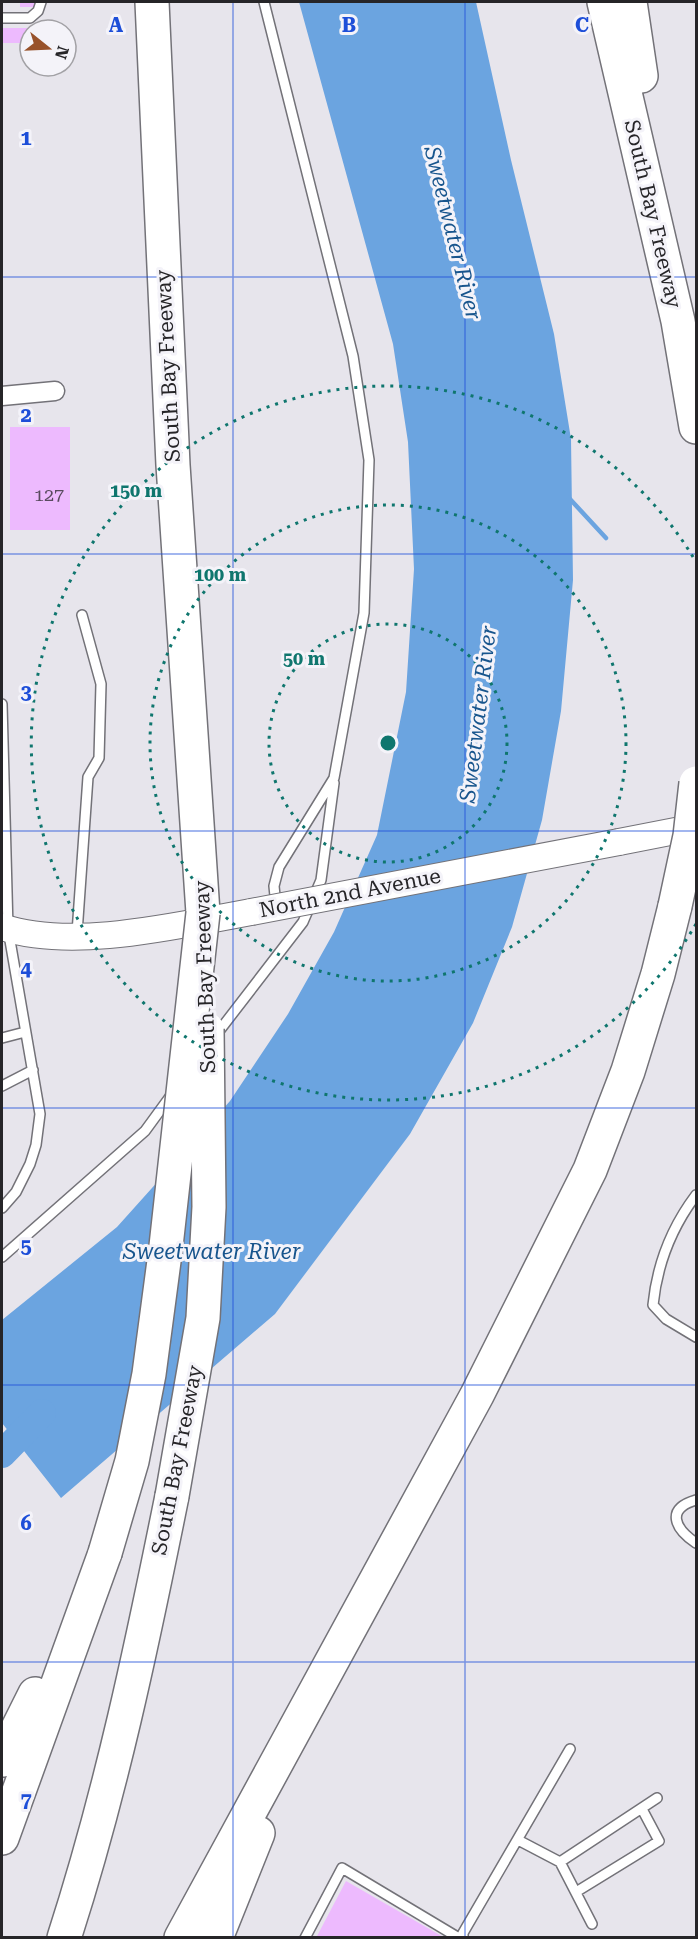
<svg xmlns="http://www.w3.org/2000/svg" width="698" height="1939" font-family="'Roboto Serif',serif">
<style>
.water{fill:#6ba4e0}
.lines{fill:none;stroke-linecap:round;stroke-linejoin:round}
.stream{stroke:#6ba4e0;stroke-width:4.5}
.river{stroke:#6ba4e0;stroke-width:28}
.building{fill:#edbafe}
.lane-casing{stroke:#737278;stroke-width:12}
.street-casing{stroke:#737278;stroke-width:21}
.secondary-casing{stroke:#737278;stroke-width:28}
.highway-casing{stroke:#737278;stroke-width:36}
.lane{stroke:#fff;stroke-width:9}
.street{stroke:#fff;stroke-width:18}
.secondary{stroke:#fff;stroke-width:26}
.highway{stroke:#fff;stroke-width:33}
.secondary-bridge-casing{stroke:#737278;stroke-width:28;stroke-linecap:butt}
.highway-bridge-casing{stroke:#737278;stroke-width:36;stroke-linecap:butt}
.secondary-bridge{stroke:#fff;stroke-width:26}
.highway-bridge{stroke:#fff;stroke-width:33}
.grid{fill:none;stroke:#1d4ed8;stroke-width:1.5;stroke-opacity:0.55}
.ring{fill:none;stroke:#0f766e;stroke-width:3;stroke-dasharray:3 6}
.labels{text-anchor:middle;dominant-baseline:central;stroke-width:6;stroke-linejoin:round;paint-order:stroke}
.number-label{font-size:18px;fill:#584a5e}
.street-label{font-size:21px;fill:#262528;stroke:#f4f3f9}
.water-label{font-size:22px;font-style:italic;fill:#18558d;stroke:#f4f3f9}
.grid-label{font-size:20px;text-anchor:middle;font-weight:bold;fill:#1d4ed8;stroke:#f4f3f9;stroke-width:6;stroke-linejoin:round;paint-order:stroke}
.centre{fill:#0f766e;stroke:#f4f3f9;stroke-width:3}
.ring-label{font-size:18px;text-anchor:middle;font-weight:bold;fill:#0f766e;stroke:#f4f3f9;stroke-width:6;stroke-linejoin:round;paint-order:stroke}
</style>
<rect width="100%" height="100%" fill="#e7e5ec"/>
<path class="water" d="M299,2h177l35,158 43,174 17,105 2,141 -12,131 -19,109 -30,107 -39,96 -63,111 -135,180 -214,184 -59,-75v-103l115,-93 113,-126 58,-87 46,-82 43,-97 29,-143 8,-123 -6,-127 -15,-98z"/>
<g class="lines">
<path class="stream" d="M569,498l37,40"/>
<path class="river" d="M2,1454l40,-41"/>
</g>
<path class="building" d="M20,2h15v5h-15z
M2,28h28v15h-28z
M10,427h60v103h-60z
M346,1881l99,57h-129z"/>
<g class="lines">
<g class="lane-casing">
<path id="lane" d="M264,2l89,354 16,104 -5,153 -30,165 -55,89 -5,19 2,20
M2,18h28l8,-7 3,-9
M2,704l6,225 32,185 -4,31 -6,19 -14,28 -14,16
M77,933l11,-156 11,-19 2,-74 -19,-69
M216,1035l87,-113 18,-42 13,-97
M2,1038l23,-6
M2,1086l31,-16
M696,1195c-24,32 -39,70 -43,110l13,14 30,18
M2,1257l143,-126 27,-37
M696,1500c-31,9 -21,29 0,43
M518,1840l42,22 32,62
M560,1862l97,-64
M576,1892l83,-51 -17,-32
M305,1938l37,-70 117,70
M463,1938v-5l107,-184"/>
</g>
<g class="street-casing">
<path id="street" d="M2,396l53,-5"/>
</g>
<g class="secondary-casing">
<path id="secondary" d="M619,842l77,-15
M2,927c70,24 177,-2 249,-15"/>
</g>
<g class="highway-casing">
<path id="highway" d="M152,2l21,463 30,448
M604,2l74,319 18,106
M630,2l11,74
M2,1760l33,-66
M2,1838l103,-285
M64,1938c47,-145 78,-293 108,-442
M181,1938l296,-543 113,-225 38,-99 30,-97 17,-68
M216,1938l42,-105"/>
</g>
<use href="#lane" class="lane"/>
<use href="#street" class="street"/>
<use href="#secondary" class="secondary"/>
<use href="#highway" class="highway"/>
<g class="secondary-bridge-casing">
<path id="secondary-bridge" d="M251,912l368,-70"/>
</g>
<g class="highway-bridge-casing">
<path id="highway-bridge" d="M675,906l15,-70 6,-53
M172,1496l31,-178 6,-111 -2,-178
M105,1553l27,-92 17,-87 17,-128 37,-333"/>
</g>
<use href="#secondary-bridge" class="secondary-bridge"/>
<use href="#highway-bridge" class="highway-bridge"/>
</g>
<path class="grid" d="M233,2v1936M465,2v1936M2,277h694M2,554h694M2,831h694M2,1108h694M2,1385h694M2,1662h694"/>
<g class="ring">
<circle cx="388" cy="743" r="119"/>
<circle cx="388" cy="743" r="238"/>
<path d="M696 924A357 357 0 1 1 696 562"/>
</g>
<g class="labels">
<g class="number-label">
<text x="49" y="494">127</text>
</g>
<g class="street-label">
<text transform="translate(653 214) rotate(77)">South Bay Freeway</text>
<text transform="translate(168 366) rotate(-93)">South Bay Freeway</text>
<text transform="translate(350 893) rotate(-11)">North 2nd Avenue</text>
<text transform="translate(205 977) rotate(-92)">South Bay Freeway</text>
<text transform="translate(177 1460) rotate(-79)">South Bay Freeway</text>
</g>
<g class="water-label">
<text transform="translate(453 233) rotate(76)">Sweetwater River</text>
<text transform="translate(478 714) rotate(-83)">Sweetwater River</text>
<text x="212" y="1251">Sweetwater River</text>
</g>
</g>
<g class="grid-label">
<text x="116" y="32">A</text>
<text x="349" y="32">B</text>
<text x="582" y="32">C</text>
<text x="26" y="145">1</text>
<text x="26" y="422">2</text>
<text x="26" y="699">3</text>
<text x="26" y="976">4</text>
<text x="26" y="1253">5</text>
<text x="26" y="1530">6</text>
<text x="26" y="1807">7</text>
</g>
<circle cx="388" cy="743" r="9" class="centre"/>
<g class="ring-label">
<text x="136" y="497">150 m</text>
<text x="220" y="581">100 m</text>
<text x="304" y="665">50 m</text>
</g>
<rect width="698" height="1939" fill="none" stroke="#262528" stroke-width="6"/>
<g transform="translate(48 48) rotate(108)"><circle r="28" fill="#f4f3f9" stroke="#a2a1a5" stroke-width="1.5"/>
<path d="M0-4.5L10 22L0 15L-10 22Z" fill="#98522b"/>
<text y="-9" font-size="16" font-weight="bold" text-anchor="middle" fill="#262528">N</text>
</g>
</svg>
